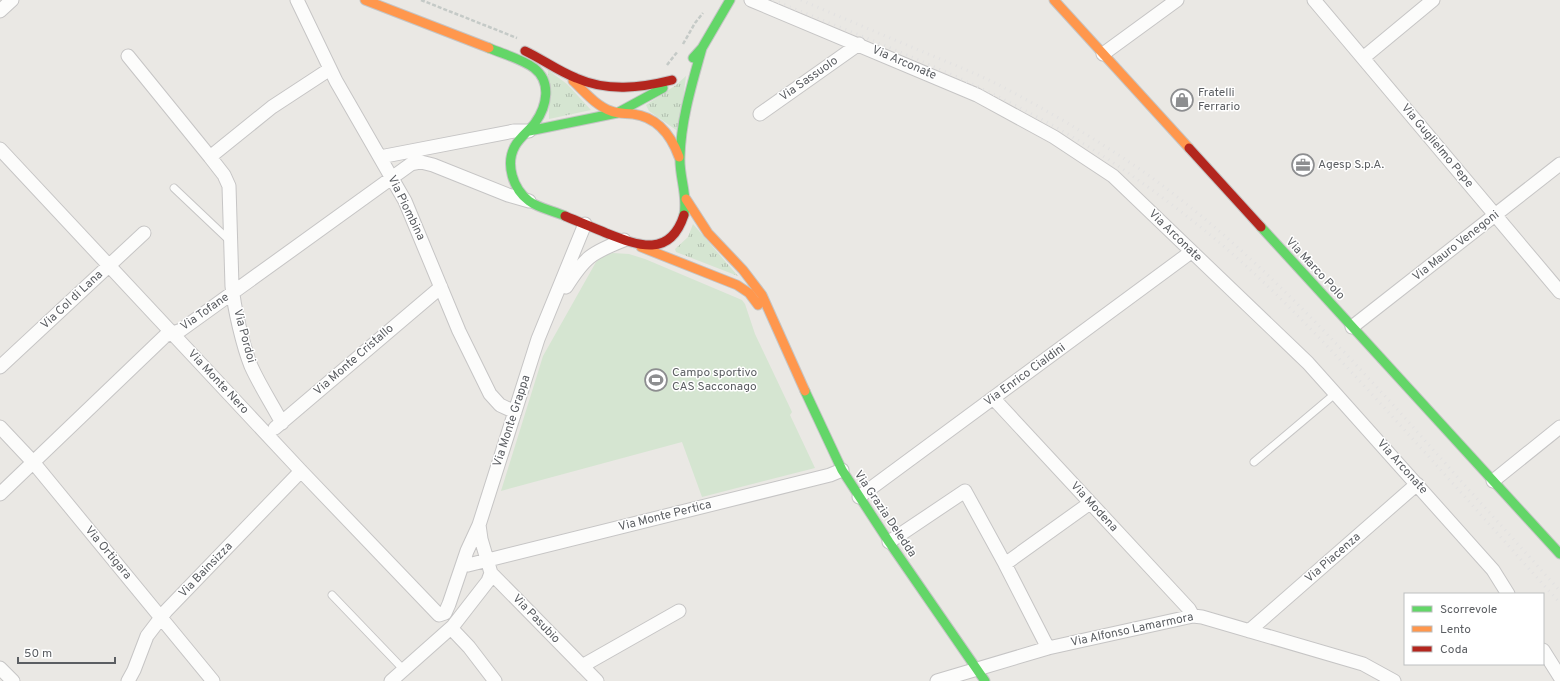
<svg xmlns="http://www.w3.org/2000/svg" width="1560" height="681" font-family="Overpass,sans-serif">
<style>
.grass{fill:url(#grass-tufts)}
.pitch{fill:#d5e5d1}
.lines{fill:none;stroke-linecap:round;stroke-linejoin:round}
.lane-casing{stroke:#c6c5c5;stroke-width:9}
.street-casing{stroke:#c6c5c5;stroke-width:15}
.fast-casing{stroke:#c5c5c5;stroke-width:11}
.slow-casing{stroke:#c5c5c5;stroke-width:11}
.jam-casing{stroke:#c5c5c5;stroke-width:11}
.path{stroke:#c5cac7;stroke-width:2.5;stroke-dasharray:4 2;stroke-linecap:butt}
.lane{stroke:#fcfcfb;stroke-width:7}
.street{stroke:#fcfcfb;stroke-width:13}
.fast{stroke:#63d668;stroke-width:9}
.slow{stroke:#ff974d;stroke-width:9}
.jam{stroke:#b3261e;stroke-width:9}
.rail{stroke:#e2e1e1;stroke-width:3;stroke-dasharray:1 5;stroke-linecap:butt}
.labels{text-anchor:middle;dominant-baseline:central;stroke-width:3;stroke-linejoin:round;paint-order:stroke}
.street-label{font-size:12px;fill:#5b5e62;stroke:#fff}
.poi-label{font-size:12px;fill:#5b5e62;stroke:#fff;text-anchor:start}
</style>
<defs>
<pattern id="grass-tufts" width="24" height="20" patternUnits="userSpaceOnUse"><rect width="24" height="20" fill="#d5e5d1"/><path d="M3 7l-1-3M5 7V3M7 7l1-3M15 17l-1-3M17 17v-4M19 17l1-3" fill="none" stroke="#b0bdad"/></pattern>
</defs>
<rect width="100%" height="100%" fill="#eae8e4"/>
<path class="grass" d="M548,70l19,14 24,26 -42,9z
M686,76l-7,56 -30,-21 -3,-6 30,-20z
M693,224l45,52 -62,-24 -1,-3 13,-12z"/>
<path class="pitch" d="M613,253l16,1 16,5 97,41 3,4 10,30 37,78 -2,3 25,53 -113,29 -20,-55 -181,49 42,-135 53,-94 7,-6z"/>
<g class="lines">
<g class="lane-casing">
<path id="lane" d="M174,188l57,54
M1254,462l82,-69
M332,595l71,74"/>
</g>
<g class="street-casing">
<path id="street" d="M297,0l39,81 69,120 54,130 31,63 10,11 15,7
M751,0l226,95 77,42 59,39 195,187 185,207 15,24
M1314,0l246,292
M0,11l12,-11
M1103,54l74,-54
M128,56l82,101 62,-50 58,-38
M1363,58l70,-58
M760,114l99,-70
M0,149l301,322 138,144 6,-2 4,-9 18,-53 12,-26 59,-186 47,-115
M210,157l14,18 5,11 3,100c2,22 11,60 19,80 9,20 21,38 31,57
M380,157l134,-26h15
M566,287c19,-30 25,-34 58,-47
M1352,327l208,-163
M0,367l144,-134
M994,399l195,210 4,7
M0,427l33,35 180,219
M275,428l166,-141
M1493,481l67,-54
M0,494l165,-158 16,-6 230,-166 10,-2 12,3 75,30 21,6
M859,497l332,-245
M889,542l76,-51 40,73 43,84
M1005,564l85,-61
M463,565h5l362,-90 12,-5
M491,573l106,108
M451,628l18,19 26,34
M1249,631l168,-147
M1543,650l17,27
M582,666l97,-55
M0,668l13,13
M128,681l6,-11 13,-34 19,-25 135,-140
M391,681l62,-55 35,-45 3,-8 -10,-34 -2,-14
M937,681l111,-33 145,-32 9,1 161,47 31,17"/>
</g>
<g class="fast-casing">
<path id="fast" d="M489,48c14,6 33,11 45,20 18,14 13,38 1,55 -6,8 -15,14 -20,23 -10,18 -2,43 14,55 9,7 25,10 36,15
M693,58l9,-10 28,-48
M529,131l88,-18 46,-25
M684,215c4,-20 -5,-38 -4,-58 1,-38 12,-73 22,-109
M1261,227l299,327
M805,391l37,79 47,72 96,139"/>
</g>
<g class="slow-casing">
<path id="slow" d="M365,0l124,48
M1054,0l135,148
M573,81c11,10 23,25 38,30 7,3 14,2 22,3 24,3 38,21 46,43
M686,199l22,34 35,37 19,25 43,96
M641,247l96,38 12,8 9,12"/>
</g>
<g class="jam-casing">
<path id="jam" d="M525,51c17,8 33,20 51,27 32,14 64,10 96,2
M1189,148l72,79
M565,216c14,6 27,11 41,17 33,13 64,25 78,-18"/>
</g>
<path class="path" d="M421,0l96,38
M683,44l12,-21 8,-10
M667,65l11,-14"/>
<use href="#lane" class="lane"/>
<use href="#street" class="street"/>
<use href="#fast" class="fast"/>
<use href="#slow" class="slow"/>
<use href="#jam" class="jam"/>
<path class="rail" d="M773,0c103,42 208,82 303,139 46,28 90,60 132,94 73,60 139,134 203,204 50,55 99,111 149,166
M801,0c37,16 75,32 113,48 28,12 57,23 85,37 48,25 95,53 139,83 101,70 186,161 268,251 51,58 103,115 154,172"/>
</g>
<defs>
<g id="shop-ring" transform="scale(1.15)"><circle r="9.5" fill="#fff" stroke="#8d8e90" stroke-width="1.5"/><path d="M-5-2.5h2.3a2.7 3.5 0 0 1 5.4 0H5L5.5 6h-11ZM-1.5-2.5h3a1.5 2.3 0 0 0-3 0Z" fill="#8d8e90"/></g>
<g id="office-ring" transform="scale(1.15)"><circle r="9.5" fill="#fff" stroke="#8d8e90" stroke-width="1.5"/><path d="M-6-3h4V-5.5h4V-3h4V5H-6ZM-1-4.5V-3h2v-1.5ZM-6 0V1H6V0Z" fill="#8d8e90"/></g>
<g id="stadium-ring" transform="scale(1.15)"><circle r="9.5" fill="#fff" stroke="#8d8e90" stroke-width="1.5"/><path d="M0-5a6.5 5 0 1 0 0 10a6.5 5 0 1 0 0-10ZM-3.5-1.8h7v3.6h-7Z" fill="#8d8e90"/></g>
</defs>
<g fill-rule="evenodd">
<use href="#shop-ring" x="1182" y="100"/>
<use href="#office-ring" x="1303" y="165"/>
<use href="#stadium-ring" x="656" y="380"/>
</g>
<g class="labels">
<g class="street-label">
<text transform="translate(904 63) rotate(23)">Via Arconate</text>
<text transform="translate(809 79) rotate(-35)">Via Sassuolo</text>
<text transform="translate(1437 146) rotate(50)">Via Guglielmo Pepe</text>
<text transform="translate(406 208) rotate(64)">Via Piombina</text>
<text transform="translate(1175 236) rotate(44)">Via Arconate</text>
<text transform="translate(1456 246) rotate(-38)">Via Mauro Venegoni</text>
<text transform="translate(1315 269) rotate(47)">Via Marco Polo</text>
<text transform="translate(72 300) rotate(-43)">Via Col di Lana</text>
<text transform="translate(205 312) rotate(-35)">Via Tofane</text>
<text transform="translate(244 336) rotate(75)">Via Pordoi</text>
<text transform="translate(354 360) rotate(-41)">Via Monte Cristallo</text>
<text transform="translate(1025 375) rotate(-36)">Via Enrico Cialdini</text>
<text transform="translate(218 382) rotate(47)">Via Monte Nero</text>
<text transform="translate(512 421) rotate(-72)">Via Monte Grappa</text>
<text transform="translate(1402 467) rotate(48)">Via Arconate</text>
<text transform="translate(1094 507) rotate(47)">Via Modena</text>
<text transform="translate(885 514) rotate(56)">Via Grazia Deledda</text>
<text transform="translate(665 516) rotate(-14)">Via Monte Pertica</text>
<text transform="translate(108 553) rotate(50)">Via Ortigara</text>
<text transform="translate(1333 558) rotate(-41)">Via Piacenza</text>
<text transform="translate(206 570) rotate(-46)">Via Bainsizza</text>
<text transform="translate(536 619) rotate(46)">Via Pasubio</text>
<text transform="translate(1132 630) rotate(-12)">Via Alfonso Lamarmora</text>
</g>
<g class="poi-label">
<text x="1198" y="93">Fratelli<tspan x="1198" dy="14">Ferrario</tspan></text>
<text x="1318" y="165">Agesp S.p.A.</text>
<text x="672" y="373">Campo sportivo<tspan x="672" dy="14">CAS Sacconago</tspan></text>
</g>
</g>
<rect x="1404" y="593" width="140" height="72" fill="#ffffff" stroke="#bdbfc0"/>
<rect x="1412" y="606" width="20" height="6" fill="#63d668" stroke="#bdbfc0"/>
<text x="1440" y="613" font-size="12" fill="#5b5e62">Scorrevole</text>
<rect x="1412" y="626" width="20" height="6" fill="#ff974d" stroke="#bdbfc0"/>
<text x="1440" y="633" font-size="12" fill="#5b5e62">Lento</text>
<rect x="1412" y="646" width="20" height="6" fill="#b3261e" stroke="#bdbfc0"/>
<text x="1440" y="653" font-size="12" fill="#5b5e62">Coda</text>
<path d="M18 657v6h97v-6" fill="none" stroke="#5b5e62" stroke-width="2"/>
<text x="24" y="657" font-size="12" fill="#5b5e62" stroke="#ffffff" stroke-width="3" paint-order="stroke">50 m</text>
</svg>
